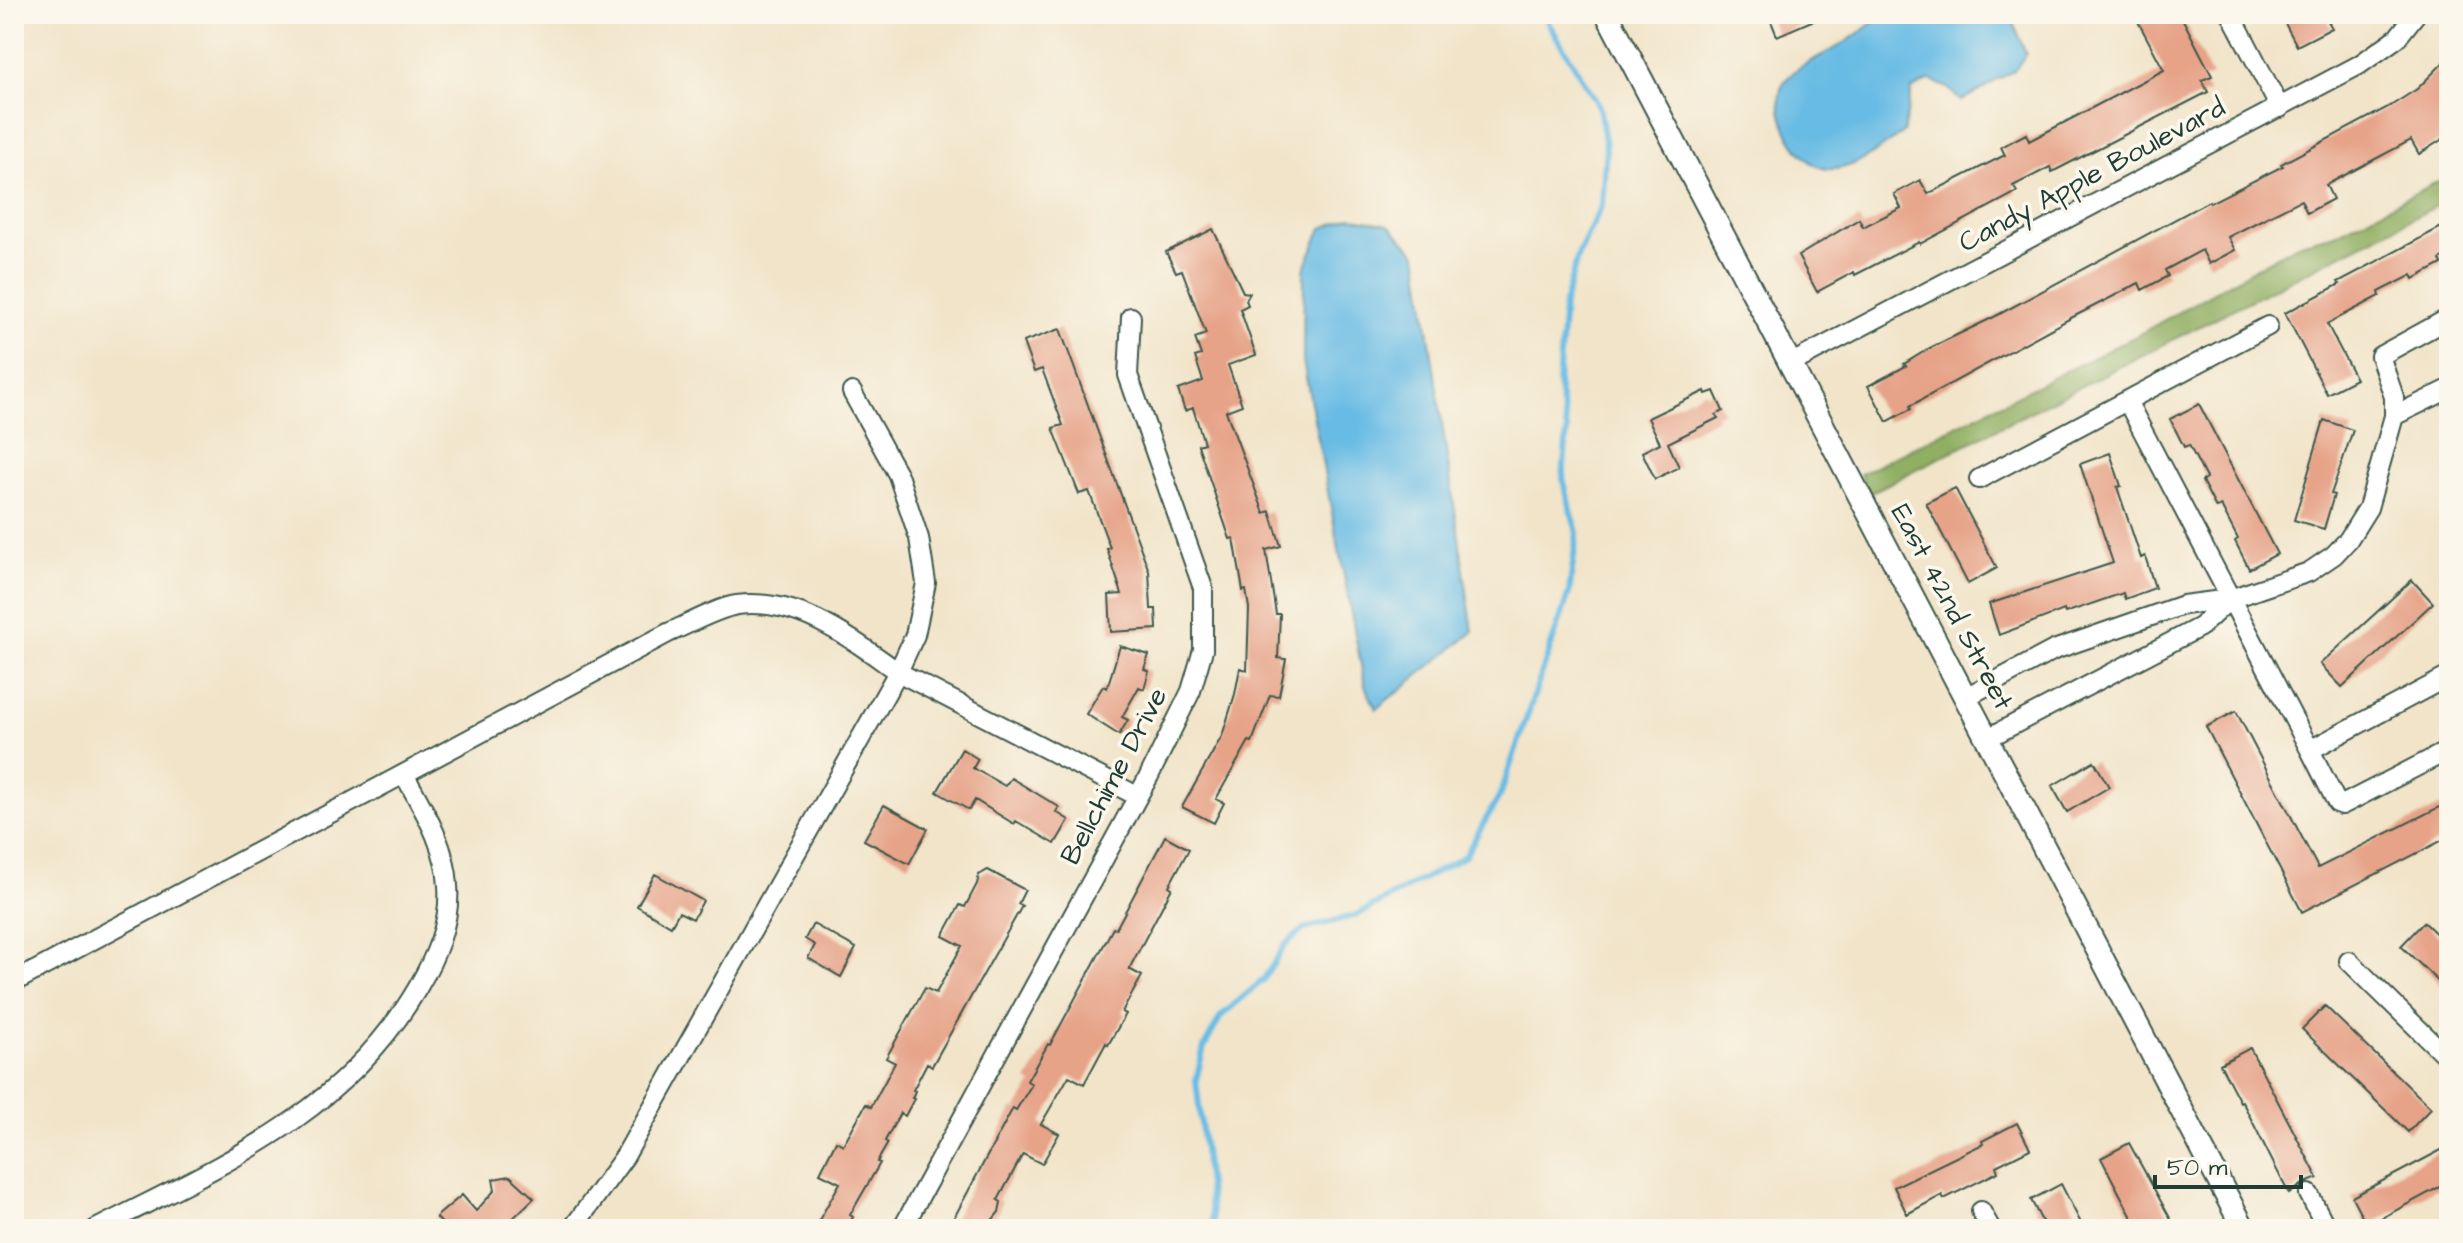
<svg xmlns="http://www.w3.org/2000/svg" width="2463" height="1243" font-family="'Architects Daughter',sans-serif">
<style>
.forest{fill:#90af62;stroke:#58764b;stroke-width:2}
.water{fill:#68bbe4;stroke:#447c8c;stroke-width:2}
.lines{fill:none;stroke-linecap:round;stroke-linejoin:round}
.stream{stroke:#68bbe4;stroke-width:6}
.building{fill:#e6a388}
.minor-casing{stroke:#3e564a;stroke-width:22}
.tertiary-casing{stroke:#3e564a;stroke-width:26}
.minor{stroke:#fff;stroke-width:18}
.tertiary{stroke:#fff;stroke-width:22}
.labels{text-anchor:middle;dominant-baseline:central;stroke-width:7;stroke-linejoin:round;paint-order:stroke}
.street-label{font-size:28px;fill:#1f3d34;stroke:#fbf7ec}
</style>
<rect width="100%" height="100%" fill="#fbf7ec"/>
<filter id="ink" filterUnits="userSpaceOnUse"><feTurbulence type="fractalNoise" baseFrequency=".0125" numOctaves="2"/><feDisplacementMap in="SourceGraphic" scale="16" xChannelSelector="R" yChannelSelector="G"/><feConvolveMatrix kernelMatrix="1 2 1 2 8 2 1 2 1" color-interpolation-filters="sRGB"/></filter>
<filter id="wash" filterUnits="userSpaceOnUse"><feTurbulence type="fractalNoise" baseFrequency=".006" numOctaves="4" result="noise"/><feDisplacementMap in="SourceGraphic" scale="32" xChannelSelector="R" yChannelSelector="G"/><feGaussianBlur stdDeviation="1.8" result="paint"/><feColorMatrix in="noise" values="0 0 0 0 0 0 0 0 0 0 0 0 0 0 0 0 0 1.4 0 .05"/><feComposite in="paint" operator="in"/></filter>
<g filter="url(#wash)">
<rect width="100%" height="100%" fill="#f1e4c9"/>
<path class="forest" d="M2449,176v24l-581,294 -8,-20 276,-138 164,-93 35,-9z"/>
<path class="water" d="M1882,14h128l16,40 -11,16 -54,31 -13,-13 -18,-8 -18,9 -8,42c-17,14 -57,45 -82,37 -27,-8 -55,-63 -37,-87 12,-16 36,-24 52,-34 17,-9 31,-20 45,-33z
M1351,217l38,8 28,29 56,378 -97,77 -11,-23 -62,-325 1,-91 18,-42z"/>
<g class="lines">
<path class="stream" d="M1213,1229l-17,-149 8,-33 17,-31 42,-36 23,-36 18,-15 53,-14 108,-59 36,-63 68,-200 8,-60 -14,-54 4,-49 -9,-46 3,-42 3,-38 15,-52 23,-47 4,-59 -7,-40 -56,-92"/>
</g>
<g id="blocks">
<path class="building" d="M1768,14h60l-51,22z
M2134,14h46l32,62 -10,4 6,12 -156,80 -2,-5 -37,19 4,6 -97,52 -1,-2 -64,33 -1,-3 -37,20 -19,-36 61,-37 4,8 38,-19 -7,-14 26,-14 8,14 77,-39 -4,-8 25,-13 3,7 135,-71z
M2280,14h44l8,14 -35,18z
M2449,57v78l-30,19 -8,-14 -85,45 7,14 -26,14 -6,-13 -36,18 -37,19 7,13 -26,14 -7,-14 -37,20 3,6 -26,14 -3,-7 -70,36 -159,87 1,3 -24,13 -19,-36 38,-20 -2,-2 26,-16 64,-31 215,-116 1,2 73,-37 -2,-2 111,-59 25,-16z
M2449,223v32l-9,5 2,4 -28,15 -2,-4 -33,17 1,4 -53,28 29,55 -29,15 -42,-81 55,-29 -2,-2z
M1213,229l30,63 7,1 -4,7 2,5 -8,4 16,46 -28,10 14,40 -16,6 38,102 6,-2 11,35 -15,4 10,64h4l-2,44 8,1 -7,37 -9,-1 -18,47 -3,-1 -33,58 8,4 -10,20 -32,-16 40,-71 13,-42 5,-26 7,2 2,-62 -3,-18 -3,1 -9,-53 -4,1 -32,-94 6,-2 -11,-35 -8,3 -7,-21 25,-9 -8,-24 6,-2 -6,-17 11,-4 -24,-64 -6,2 -10,-20z
M1060,329l89,242 2,38h5l1,20 -46,3 -2,-37 13,-1 -15,-45 3,-1 -21,-57 -10,3 -26,-66 10,-3 -21,-56 -8,3 -11,-30z
M1705,391l1,3 8,-3 9,20 -7,4 2,3 -50,25 11,24 -24,12 -13,-27 18,-9 -12,-25z
M2199,404l78,150 -28,15 -14,-28 3,-2 -17,-33 -5,2 -14,-27 4,-3 -17,-33 -5,2 -14,-28z
M2324,420l29,10 -22,64 3,1 -10,34 -30,-9z
M2110,453l11,33 -4,1 24,71 4,-2 10,32 -30,11 -2,-6 -58,20 -1,-3 -65,25 -10,-31 124,-41 -33,-99z
M1955,488l42,80 -29,16 -42,-81z
M2412,580l21,23 -91,84 -22,-23z
M1120,646l29,9 -5,14 5,2 -5,18 -5,-2 -17,30 6,3 -9,15 -33,-21 17,-28 4,2z
M2236,711l82,157 131,-66v35l-147,75 -96,-185z
M962,749l16,10 -5,9 32,18 6,-8 48,29 -3,5 13,8 -14,24 -39,-23 -2,3 -39,-24 -6,10 -32,-18z
M2094,761l15,26 -42,25 -15,-26z
M884,805l44,24 -19,35 -45,-24z
M1165,836l24,13 -20,37 3,2 -43,81 13,7 -20,36 4,2 -18,31 -2,-2 -22,41 -15,-8 -28,48 18,10 -17,30 -19,-10 -25,46 3,2 -2,10 -14,17h-37l65,-121 3,2 16,-26 -5,-3 21,-37 2,1 63,-117 3,1z
M988,870l37,20 -7,14 4,2 -90,160 -5,-3 -14,27 2,1 -3,7 2,1 -9,17 -5,-3 -15,28 3,2 -11,19 3,1 -30,52 3,2 -7,12h-16l-12,-7 22,-39 -20,-10 16,-32 7,4 23,-41 5,3 24,-44 -9,-5 39,-70 11,5 26,-47 -19,-10 17,-31 5,2 12,-23 2,-9z
M655,874l48,27 -10,18 -14,-7 -8,14 -34,-20z
M2424,922l25,24v46l-48,-46z
M813,924l43,24 -15,29 -33,-19 7,-13 -10,-6z
M2325,1006l106,102 -23,24 -106,-103z
M2250,1048l68,130 -15,6 -14,10 -47,-93 -2,1 -20,-38z
M2017,1123l13,26 -34,17 2,6 -54,27 -2,-4 -35,19 -13,-27 89,-43 -1,-3z
M2129,1143l47,86h-38l-37,-71z
M2449,1146v36l-82,44 -15,-29z
M510,1176l24,22 -32,31h-55l-11,-12 26,-22 14,16 19,-21 -2,-11z
M2061,1184l23,45h-38l-15,-29z"/>
</g>
</g>
<g filter="url(#ink)">
<use href="#blocks" fill-opacity="0" stroke="#3e564a" stroke-width="2"/>
<g class="lines">
<g class="minor-casing">
<path id="minor" d="M2231,14l49,94
M1792,363l567,-298 38,-27 19,-24
M2127,401l183,349
M2394,416v-19l-14,-41 69,-38
M1979,479l289,-153
M2449,676l-139,74 27,53 5,2 107,-55
M1966,697l88,-47 129,-45 47,-6
M1988,738l212,-111 30,-28 79,-27 25,-17 14,-15 20,-32 26,-92 55,-27
M2349,961l100,98
M14,982l654,-349c19,-8 49,-25 69,-28 61,-8 113,33 161,67l17,-37 11,-52 -7,-45 -21,-63 -46,-83
M2309,1194l18,35
M1981,1211l10,18
M96,1229c125,-64 247,-114 321,-240 18,-31 34,-66 31,-103 -2,-41 -25,-77 -44,-112
M572,1229l53,-73 273,-484 239,124
M902,1229l247,-453 42,-85 12,-41v-62l-75,-213 3,-58"/>
</g>
<g class="tertiary-casing">
<path id="tertiary" d="M1607,14l637,1215"/>
</g>
<use href="#minor" class="minor"/>
<use href="#tertiary" class="tertiary"/>
</g>
</g>
<g class="labels">
<g class="street-label">
<text transform="translate(2092 175) rotate(-28)">Candy Apple Boulevard</text>
<text transform="translate(1952 607) rotate(62)">East 42nd Street</text>
<text transform="translate(1114 776) rotate(-62)">Bellchime Drive</text>
</g>
</g>
<rect width="2463" height="1243" fill="none" stroke="#fbf7ec" stroke-width="48"/>
<path d="M2155 1175v12h146v-12" fill="none" stroke="#1f3d34" stroke-width="4"/>
<text x="2167" y="1175" font-size="24" fill="#1f3d34" stroke="#fbf7ec" stroke-width="6" paint-order="stroke">50 m</text>
</svg>
